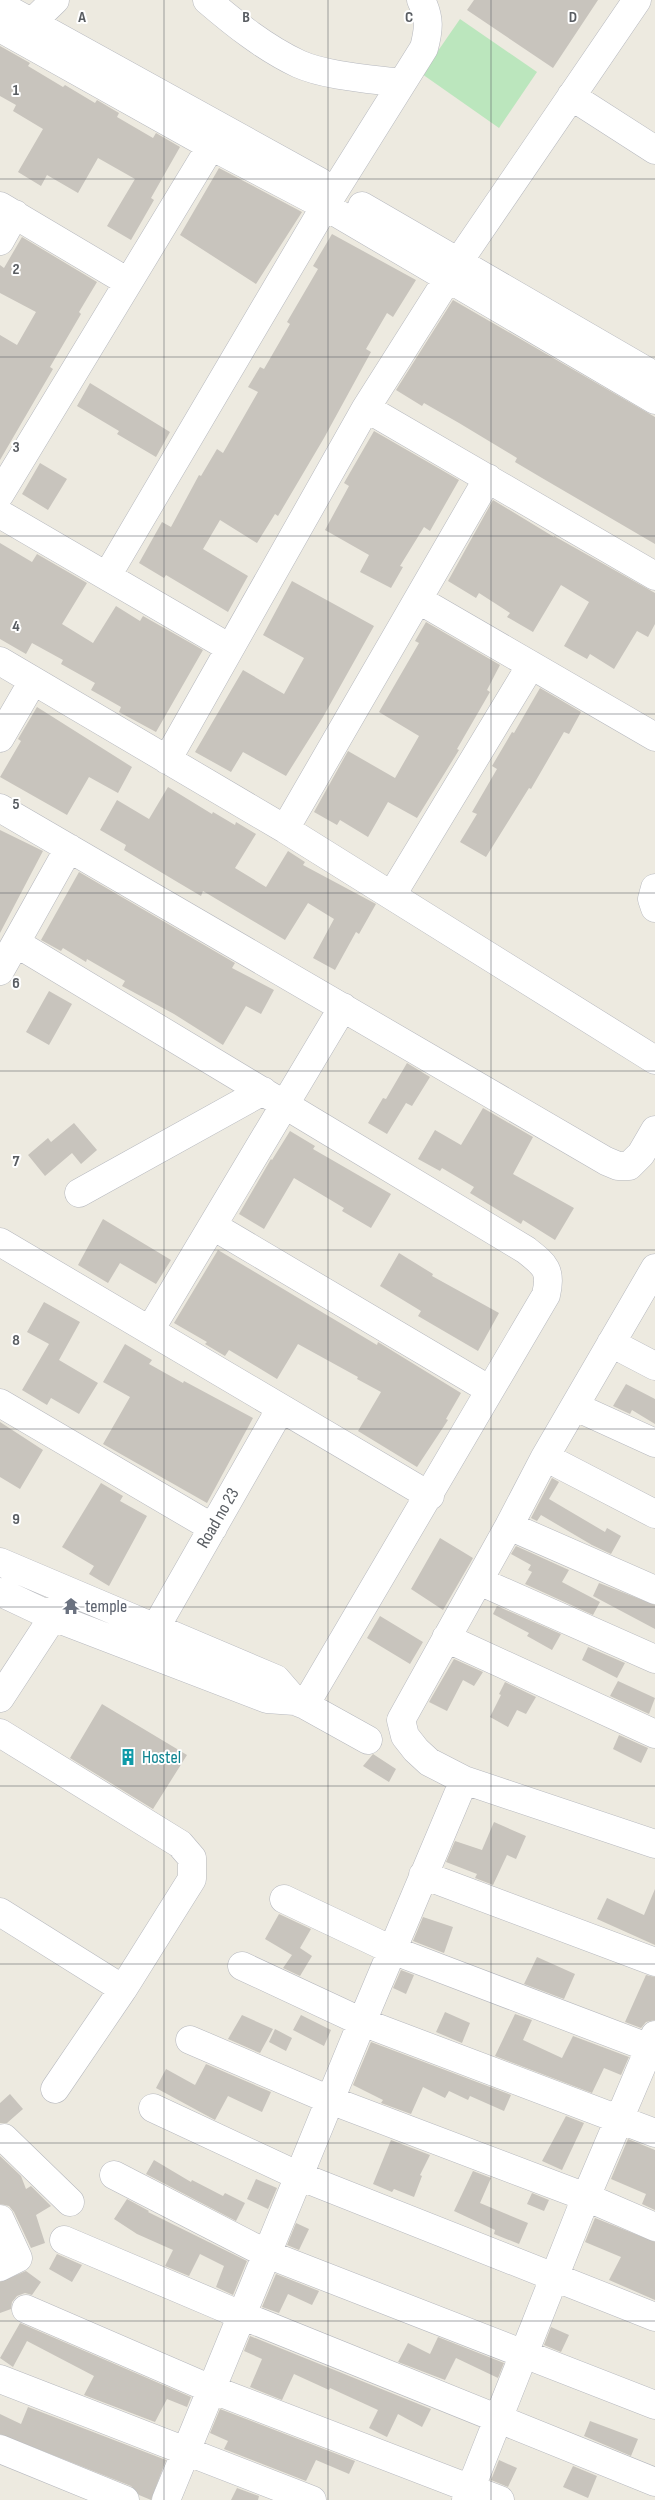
<svg xmlns="http://www.w3.org/2000/svg" width="655" height="2500" font-family="'Sofia Sans Condensed',sans-serif">
<style>
.green{fill:#bbe6bd}
.building{fill:#c8c4bd}
.lines{fill:none;stroke-linecap:round;stroke-linejoin:round}
.minor-casing{stroke:#b6b8be;stroke-width:29}
.minor{stroke:#fff;stroke-width:28}
.grid{fill:none;stroke:#595d62;stroke-width:1;stroke-opacity:0.55}
.labels{text-anchor:middle;dominant-baseline:central;stroke-width:4;stroke-linejoin:round;paint-order:stroke}
.street-label{font-size:18px;fill:#595d62;stroke:#fff}
.worship-label{font-size:18px;fill:#5b616d;stroke:#fff;text-anchor:start}
.culture-label{font-size:18px;fill:#0d838f;stroke:#fff;text-anchor:start}
.grid-label{font-size:16px;text-anchor:middle;font-weight:bold;fill:#595d62;stroke:#fff;stroke-width:4;stroke-linejoin:round;paint-order:stroke}
</style>
<rect width="100%" height="100%" fill="#edeae0"/>
<path class="green" d="M460,19l77,53 -38,56 -77,-54z"/>
<path class="building" d="M474,0h124l-45,68 -86,-58z
M0,46l30,17 -2,3 35,21 2,-2 30,18 2,-3 22,13 -2,4 36,21 3,-5 24,14 -29,51 3,2 -23,40 -24,-14 28,-47 -37,-21 -20,35 -31,-18 -6,11 -23,-14 25,-43 -30,-18 3,-6 -16,-9z
M219,168l83,44 -46,72 -76,-49z
M332,234l84,46 -23,37 -6,-4 -21,36 5,3 -47,86 -46,78 -3,-2 -18,29 -37,-23 -17,29 45,27 -20,36 -62,-37 -2,3 -25,-15 23,-41 9,5 28,-52 2,1 16,-27 6,4 35,-61 -10,-5 12,-20 4,2 26,-45 -3,-2 31,-53 -5,-3z
M22,237l75,45 -18,30 2,2 -31,53 3,2 -53,91v-125l17,10 19,-33 -36,-19v-28l4,3z
M453,300l202,117v127l-113,-66 -27,-16 2,-4 -58,-35 -35,-20 -2,3 -26,-16z
M90,383l80,49 -14,25 -39,-23 2,-3 -42,-25z
M374,431l85,49 -29,51 -6,-4 -24,39 3,1 -12,21 -31,-16 9,-17 -44,-25 24,-44 -5,-3z
M40,463l27,16 -19,31 -26,-16z
M493,500l61,37v-1l101,57v31l-7,13 -11,-6 -23,38 -24,-15 -3,5 -23,-13 25,-44 -28,-17 -28,47 -26,-15 3,-4 -31,-20 -3,5 -28,-17z
M0,543l32,19 5,-8 50,29 -25,41 31,19 23,-37 24,15 3,-5 60,34 -47,82 -37,-20 2,-5 -30,-17 4,-7 -34,-19 2,-4 -31,-17 -6,11 -26,-15z
M292,581l82,45 -51,91 -37,59 -43,-24 -12,20 -36,-20 48,-82 41,24 20,-36 -41,-23z
M426,622l74,43 -13,25 3,2 -33,57 2,1 -42,68 -29,-16 -20,35 -28,-17 -3,5 -23,-13 34,-61 47,27 24,-42 -40,-24 40,-69 -4,-2z
M540,688l41,24 -12,22 -5,-2 -33,57 -2,-1 -43,69 -26,-15 17,-28 -5,-2 25,-43 -5,-3 20,-34 2,1z
M37,707l95,60 -14,26 -29,-16 -22,38 -67,-38 21,-36 -3,-2z
M168,787l44,27 1,-2 22,13 1,-3 20,12 -21,34 31,19 22,-36 17,11 -2,3 73,39 -17,30 -3,-2 -21,38 -22,-12 21,-39 -26,-16 -23,37 -82,-49 -2,5 -22,-13 -55,-33 2,-5 -26,-15 17,-30 32,19z
M0,830l43,21 -43,82z
M79,872l156,91 -3,5 42,22 -13,24 -15,-8 -23,39 -49,-31 -52,-28 3,-5 -38,-22 -1,3 -23,-14 -2,3 -20,-11z
M49,991l23,13 -23,41 -23,-13z
M407,1063l23,14 -18,29 -6,-3 -19,31 -19,-11 15,-25 3,1z
M483,1108l50,29 -20,37 61,34 -19,32 -32,-20 -2,4 -51,-31 4,-6 -32,-19 -2,3 -22,-12 17,-29 26,15z
M74,1123l23,27 -16,14 -9,-11 -27,23 -17,-21 20,-17 3,4z
M290,1131l25,15 -2,3 78,45 -20,34 -29,-17 2,-3 -50,-30 -30,51 -25,-15 32,-55 1,1z
M103,1219l68,41 -15,24 -36,-21 -12,20 -30,-18z
M218,1250l159,95 1,-3 83,51 -15,26 2,1 -31,47 -59,-36 23,-39 -24,-13 1,-2 -60,-33 -21,35 -48,-29 -4,6 -20,-12 2,-2 -33,-19z
M399,1253l34,21 -1,2 67,37 -21,38 -60,-35 3,-5 -41,-25z
M44,1302l36,20 -21,38 39,23 -19,31 -28,-16 -4,7 -25,-15 27,-46 -22,-12z
M125,1344l27,16 -3,4 34,19 1,-2 69,37 -46,85 -104,-59 27,-47 -27,-15z
M626,1384l29,15v25l-23,-14 -2,4 -17,-8z
M0,1422l43,28 -23,39 -20,-12z
M552,1478l7,4 -10,17 56,33 2,-4 14,8 -10,18 -19,-9 -51,-30 -4,6 -6,-3z
M101,1483l22,13 -3,5 27,15 -38,70 -20,-12 5,-8 -32,-19z
M440,1538l33,20 -30,52 -32,-21z
M516,1546l53,24 -7,12 38,20 -7,13 -68,-31 7,-12 -4,-2 3,-5 -20,-11z
M599,1583l56,22v24l-62,-33z
M497,1606l64,28 -9,16 -25,-14 2,-3 -36,-19z
M380,1616l43,26 -13,22 -43,-26z
M588,1647l37,16 -8,15 -35,-18z
M454,1659l29,13 -9,14 -11,-6 -16,31 -18,-9z
M618,1681l37,17 -6,16 -39,-18z
M505,1682l31,15 -10,17 -9,-4 -9,17 -18,-10 11,-22 -2,-1z
M102,1704l85,51 -34,54 -83,-51z
M619,1735l29,13 -7,15 -28,-14z
M373,1754l23,15 -7,13 -26,-16z
M494,1822l32,14 -10,23 -9,-4 -14,30 -18,-7 2,-4 -31,-12 9,-21 27,9z
M655,1889v56l-58,-26 10,-21 37,17z
M279,1914l32,15 -11,19 12,8 -12,20 -17,-8 9,-13 -27,-16z
M423,1917l30,10 -9,26 -31,-12z
M537,1957l38,17 -11,25 -40,-15z
M401,1970l13,5 -8,19 -13,-6z
M646,1975l9,2v43l-9,2 -5,6 -16,-6z
M445,2012l25,11 -8,20 -26,-11z
M515,2014l17,6 -9,20 39,18 11,-22 56,21 -8,18 -17,-7 -12,25 -97,-37z
M242,2015l31,14 -13,24 -32,-14z
M301,2015l30,15 -7,16 -31,-16z
M275,2029l17,9 -6,13 -17,-9z
M371,2042l140,53 -7,16 -34,-15 -2,4 -19,-9 -4,7 -22,-11 -12,27 -30,-11 2,-3 -30,-15z
M206,2064l65,28 -9,20 -34,-16 -13,24 -59,-32 10,-19 29,16z
M10,2094l13,15 -16,14h-7v-20z
M566,2116l18,7 -22,47 -20,-9z
M628,2139l27,11v60l-13,-6 4,-10 -35,-15z
M391,2140l39,15 -10,20 2,1 -8,21 -20,-8 -2,3 -19,-8z
M0,2156l21,20 5,13 5,-3 20,20 -15,9 9,28 -14,5 -17,-36 -5,-6 -9,-2z
M154,2160l37,22 1,-2 31,16 2,-3 20,10 -9,18 -90,-47z
M473,2171l18,7 -11,25 48,20 -9,21 -25,-10 1,-4 -41,-19z
M256,2179l21,9 -9,21 -21,-10z
M532,2193l17,7 -5,11 -17,-7z
M127,2199l22,12 -1,1 99,49 -14,34 -17,-8 8,-21 -24,-12 -11,22 -24,-10 8,-16 -36,-16 -23,-15z
M595,2218l60,24v58l-46,-20 12,-23 -36,-15z
M296,2223l13,6 -10,21 -12,-5z
M57,2254l25,11 -10,17 -23,-13z
M26,2271l15,11 -9,13 -7,-2 -8,3 -5,6 -1,7 -11,4v-31z
M276,2274l43,17 -7,14 -24,-11 -9,19 -17,-6z
M20,2323l171,74 -4,10 -20,-8 -12,23 -71,-27 10,-19 -67,-35 -14,26 -13,-9z
M551,2327l18,8 -8,17 -17,-7z
M250,2336l181,73 -9,18 -24,-13 -11,23 -18,-9 9,-18 -48,-22 -1,2 -35,-16 -12,26 -32,-13 12,-28 -18,-8z
M438,2337l66,26 -6,15 -42,-20 -11,22 -47,-18 10,-19 22,11z
M28,2407l138,53 -15,40 -12,-5 -8,-9 -131,-52v-20l21,10z
M220,2409l135,52 -6,13 -33,-14 -10,21 -82,-32 4,-8 -18,-8z
M590,2421l48,18 -7,17 -47,-20z
M499,2460l18,8 -9,19 -17,-7z
M573,2466l24,10 -9,22 -25,-11z
M237,2488l22,8 -1,4h-27z"/>
<g class="lines">
<g class="minor-casing">
<path id="minor" d="M207,0c28,24 58,48 92,64 27,12 72,15 102,19
M0,5l320,177
M0,28l211,118 114,60 330,194
M19,35l36,-35
M571,96l84,54
M0,206l128,76
M362,206l293,170
M0,241l15,-27
M366,408l289,168
M0,494l211,-348
M0,514l230,134
M107,576l218,-370 99,-158c5,-19 6,-30 -3,-48
M419,600l236,137
M0,661l285,168 370,231
M0,738l33,-57
M167,760l199,-352 93,-147 178,-261
M0,808l606,353 12,5h11l12,-12 14,-24
M285,829l203,-351
M655,888l-3,11 3,9
M392,895l139,-230
M0,971l69,-123
M79,1193l184,-102
M213,1226l277,164
M0,1242l430,254
M655,1268l-110,189 -36,69 -108,194 4,16 11,14 13,12 35,18 191,64
M150,1330l193,-323
M611,1343l44,23
M0,1403l213,125
M576,1407l79,36
M545,1457l110,57
M509,1526l146,64
M0,1562l276,117 19,22 10,4 241,-410c6,-25 -1,-30 -20,-45l-510,-307
M479,1581l176,78
M0,1592l53,25 214,82 28,2
M156,1627l125,-219
M446,1638l209,96
M0,1698l53,-81 8,-17
M305,1705l63,35
M0,1733l180,111 12,14v21l-69,110 -68,100
M423,1875l232,87
M284,1899l108,51 263,100
M0,1912l123,77
M242,1966l120,56 293,111
M190,2040l140,60 256,97 69,30
M153,2108l146,68 356,141
M0,2139l4,-1 66,64
M114,2175l153,79 388,151
M0,2219l18,39 -18,9
M64,2240l177,75 414,167
M26,2309l185,80 289,111
M0,2379l312,121
M0,2449l125,51
M166,2500l196,-478 102,-242
M466,2500l120,-303 69,-162"/>
</g>
<use href="#minor" class="minor"/>
</g>
<path class="grid" d="M164,0v2500M328,0v2500M491,0v2500M0,179h655M0,357h655M0,536h655M0,714h655M0,893h655M0,1071h655M0,1250h655M0,1429h655M0,1607h655M0,1786h655M0,1964h655M0,2143h655M0,2321h655"/>
<defs>
<g id="temple-bare" transform="scale(1.35)"><path d="M0-6L5-2H3V0L6.5 2.5H4V6H1.5V3h-3V6H-4V2.5H-6.5L-3 0V-2H-5Z" fill="#6b7280" stroke="#fff" stroke-width="2.5" paint-order="stroke"/></g>
<g id="building-bare" transform="scale(1.35)"><path d="M-4-6H4V6H1V3H-1V6H-4ZM-2.5-4.3h1.7v1.8h-1.7ZM.8-4.3h1.7v1.8H.8ZM-2.5-1h1.7V.8h-1.7ZM.8-1h1.7V.8H.8Z" fill="#0f9aa8" stroke="#fff" stroke-width="2.5" paint-order="stroke"/></g>
</defs>
<g fill-rule="evenodd">
<use href="#temple-bare" x="71" y="1606"/>
<use href="#building-bare" x="128" y="1757"/>
</g>
<g class="labels">
<g class="street-label">
<text transform="translate(218 1518) rotate(-60)">Road no 23</text>
</g>
<g class="worship-label">
<text x="85" y="1606">temple</text>
</g>
<g class="culture-label">
<text x="142" y="1757">Hostel</text>
</g>
</g>
<g class="grid-label">
<text x="82" y="22">A</text>
<text x="246" y="22">B</text>
<text x="409" y="22">C</text>
<text x="573" y="22">D</text>
<text x="16" y="95">1</text>
<text x="16" y="274">2</text>
<text x="16" y="452">3</text>
<text x="16" y="631">4</text>
<text x="16" y="809">5</text>
<text x="16" y="988">6</text>
<text x="16" y="1166">7</text>
<text x="16" y="1345">8</text>
<text x="16" y="1524">9</text>
</g>
</svg>
